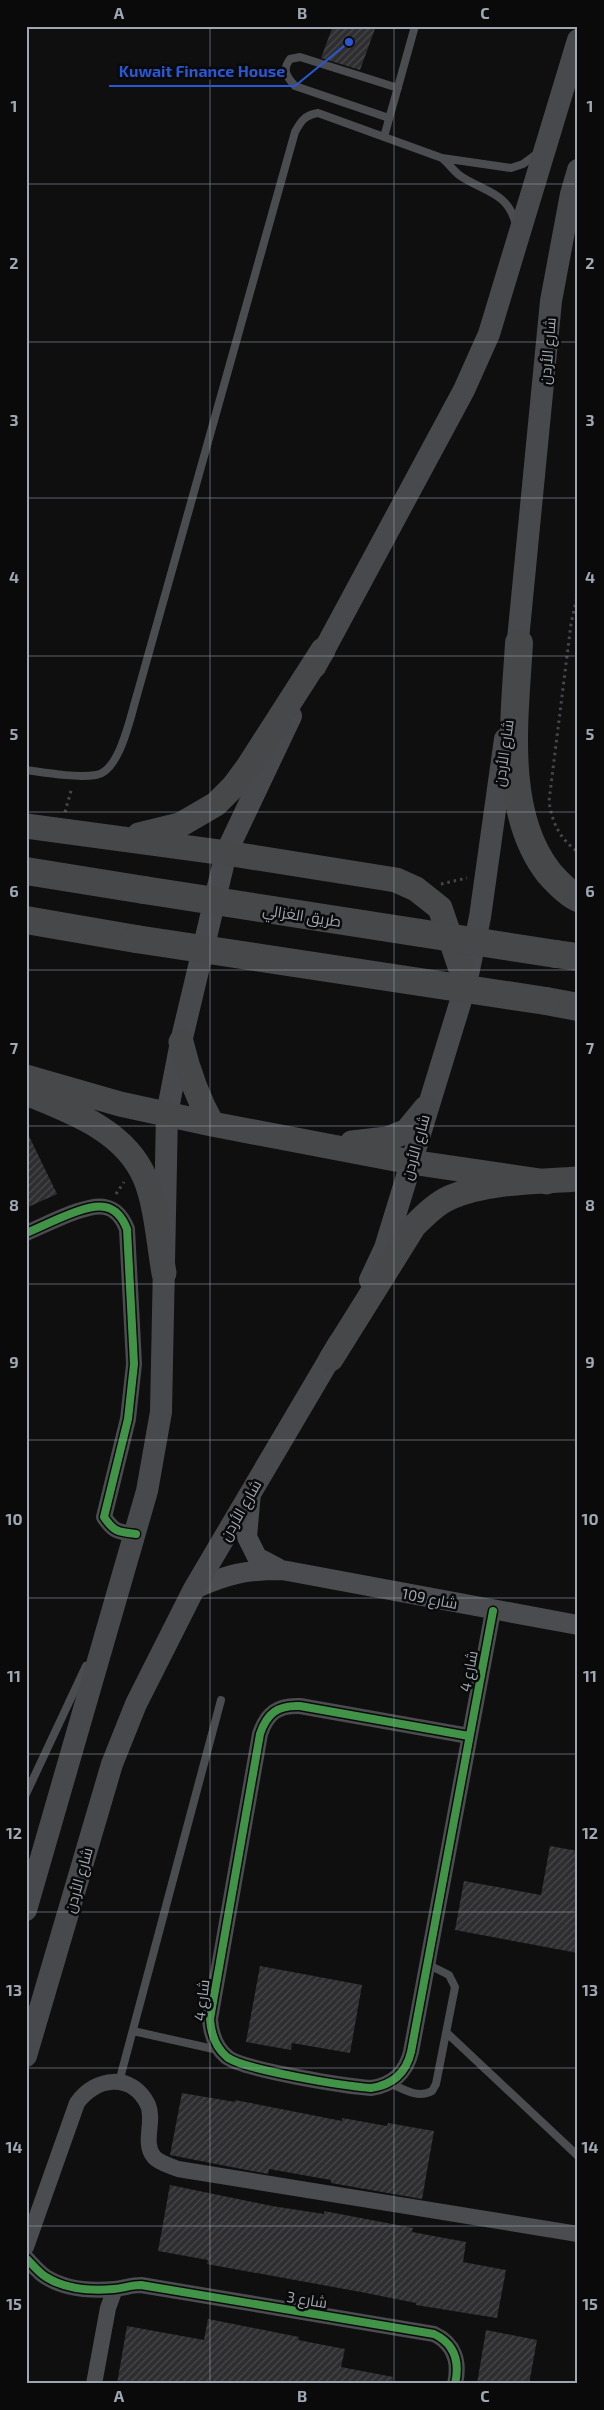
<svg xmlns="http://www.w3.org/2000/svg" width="604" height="2410" font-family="'Exo 2',Cairo,sans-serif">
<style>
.building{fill:url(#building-hatch)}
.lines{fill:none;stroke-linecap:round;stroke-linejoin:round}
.path{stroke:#45474a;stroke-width:3;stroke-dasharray:2.5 4;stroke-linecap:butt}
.service{stroke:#4a4c4f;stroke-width:8}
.minor{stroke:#4a4c4f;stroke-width:16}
.tertiary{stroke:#4a4c4f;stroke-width:20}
.secondary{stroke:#48494c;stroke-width:22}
.primary{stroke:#46484a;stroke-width:25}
.motorway{stroke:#46484a;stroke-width:28}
.motorway-bridge{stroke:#46484a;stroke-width:28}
.cycleway-casing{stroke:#0a0a0b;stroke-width:11}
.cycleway{stroke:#419447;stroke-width:8}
.grid{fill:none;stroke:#9fa7b2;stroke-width:1;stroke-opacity:0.55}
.labels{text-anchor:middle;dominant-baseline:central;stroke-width:5;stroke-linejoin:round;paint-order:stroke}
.street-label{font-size:15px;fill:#9fa7b2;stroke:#0a0a0b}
.leader{fill:none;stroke:#2a57d4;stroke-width:2}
.callout-dot{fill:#2a57d4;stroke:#0a0a0b;stroke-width:2}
.callout-label{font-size:16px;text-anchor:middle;font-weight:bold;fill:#2a57d4;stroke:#0a0a0b;stroke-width:5;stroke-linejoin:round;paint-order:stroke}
.neatline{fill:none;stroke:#9fa7b2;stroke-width:2}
.grid-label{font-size:16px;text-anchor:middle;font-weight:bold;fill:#9fa7b2}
</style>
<defs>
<pattern id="building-hatch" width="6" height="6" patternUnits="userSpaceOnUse" patternTransform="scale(1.25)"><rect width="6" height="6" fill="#2e2e30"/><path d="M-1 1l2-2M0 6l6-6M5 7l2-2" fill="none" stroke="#49494c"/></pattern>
</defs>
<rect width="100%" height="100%" fill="#0f0f10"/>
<path class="building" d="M333,26h43l-16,44 -39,-12z
M26,1130l31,64 -31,14z
M550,1846l28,5v102l-123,-23 9,-49 77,14z
M260,1966l102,19 -12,68 -58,-10 -1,7 -45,-8z
M182,2093l53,9v-2l107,21v-3l45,8 1,-3 46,8 -12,68 -91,-16v-3l-62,-11 -1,5 -98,-19z
M170,2185l102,21 52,8v-3l89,17 -1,4 54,10 -3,20 43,8 -9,48 -81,-13v-2l-55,-11 -154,-28 1,-4 -50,-9z
M208,2319l91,18 -1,3 47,9 -4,18 52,10 -1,7h-275l10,-58 77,14z
M486,2330l51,10 -8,44h-52z"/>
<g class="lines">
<path class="path" d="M578,592l-7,32 -22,177c3,22 11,38 29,51
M65,812l7,-25
M441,884l26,-6
M116,1194l8,-12"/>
<path class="service" d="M389,118l-94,-32c-9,-10 -13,-16 -5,-27l10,-2 98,31
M384,137l31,-111
M442,158c6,5 11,12 17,17 24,17 49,16 57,50
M26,770c21,3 50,8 70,5 24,-3 35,-61 41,-80l158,-563c6,-11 10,-17 23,-19l124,45 69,10 12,-4 15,-11
M26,1794l60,-128
M133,2031l85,19
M447,2033l131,123
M119,2082l102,-382
M390,2083c13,6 28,16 42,8l4,-7 19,-97 -6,-12 -22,-11"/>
<path class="minor" d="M26,1233c20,-8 60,-30 79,-26 11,2 18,12 22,22l7,135 -6,55 -24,98c10,15 14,15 32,17
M469,1736l-169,-30c-22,-1 -33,7 -40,28l-50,285c1,15 5,28 17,38 17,13 118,29 144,31 21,-3 35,-15 40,-36l82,-441
M26,2247l51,-144c18,-26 55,-31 71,2 7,16 -6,38 6,52 5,6 17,9 24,12l400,65
M26,2258c6,6 13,15 20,19 19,12 46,14 68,12 10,-1 17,-4 27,-4l293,49c21,10 26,28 21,50
M94,2384l14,-76 7,-19"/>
<path class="tertiary" d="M251,1492l-4,45 10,20 21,11
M194,1589c34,-15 51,-19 88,-19l296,55"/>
<path class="secondary" d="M516,660l35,-359 20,-107 7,-24
M315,667l149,-277 25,-56 89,-294
M370,1280l15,-32 81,-264 14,-67 25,-178
M26,1910l121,-419 14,-79 6,-298 14,-72 45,-189 65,-137
M26,2056l86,-292 24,-60 58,-115 145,-246"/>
<path class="primary" d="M26,826l200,27 170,27 20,9 24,19 26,76
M139,835l41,-10 36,-21 18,-18 14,-19 75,-117
M181,1042c7,29 16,55 31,82
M26,1077l94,27 92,20 199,38 136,20
M26,1093c44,18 99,37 119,85 11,25 14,67 19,95
M352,1143l35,-4 20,-8 19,-23
M331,1359l83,-133c11,-11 23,-23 37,-29 38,-16 86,-15 127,-18"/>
<path class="motorway" d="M519,643c-4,72 -18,169 30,230 8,9 18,20 29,25
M26,871l118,19
M26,920l110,19
M556,954l22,3
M546,1001l32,6"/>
<path class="motorway-bridge" d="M144,890l412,64
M136,939l410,62"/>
<g class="cycleway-casing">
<path id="cycleway" d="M26,1233c20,-8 60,-30 79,-26 11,2 18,12 22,22l7,135 -6,55 -24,98c10,15 14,15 32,17
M469,1736l-169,-30c-22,-1 -33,7 -40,28l-50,285c1,15 5,28 17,38 17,13 118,29 144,31 21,-3 35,-15 40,-36l82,-441
M26,2258c6,6 13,15 20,19 19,12 46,14 68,12 10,-1 17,-4 27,-4l293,49c21,10 26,28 21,50"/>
</g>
<use href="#cycleway" class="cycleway"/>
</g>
<path class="grid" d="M210,26v2358M394,26v2358M26,184h552M26,342h552M26,498h552M26,656h552M26,812h552M26,970h552M26,1126h552M26,1284h552M26,1440h552M26,1598h552M26,1754h552M26,1912h552M26,2068h552M26,2226h552"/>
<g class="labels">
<g class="street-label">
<text transform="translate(547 351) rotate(-85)">شارع الأردن</text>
<text transform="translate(503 753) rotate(-82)">شارع الأردن</text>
<text transform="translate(302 915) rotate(9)">طريق الغزالي</text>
<text transform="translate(415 1147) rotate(-74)">شارع الأردن</text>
<text transform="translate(240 1510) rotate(-60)">شارع الأردن</text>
<text transform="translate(430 1598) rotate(11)">شارع 109</text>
<text transform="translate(468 1671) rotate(-79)">شارع 4</text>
<text transform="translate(78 1880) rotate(-74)">شارع الأردن</text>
<text transform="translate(201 2000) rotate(-83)">شارع 4</text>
<text transform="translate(307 2299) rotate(9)">شارع 3</text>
</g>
</g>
<path class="leader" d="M349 42L295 86H109"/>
<circle class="callout-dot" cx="349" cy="42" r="5"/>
<g class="callout-label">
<text x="202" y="77">Kuwait Finance House</text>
</g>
<rect width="604" height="2410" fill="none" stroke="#0a0a0b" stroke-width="55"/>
<rect x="28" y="28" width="548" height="2354" class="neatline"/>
<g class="grid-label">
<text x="119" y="19">A</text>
<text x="302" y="19">B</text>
<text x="485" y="19">C</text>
<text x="14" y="112">1</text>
<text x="590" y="112">1</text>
<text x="14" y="269">2</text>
<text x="590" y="269">2</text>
<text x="14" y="426">3</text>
<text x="590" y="426">3</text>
<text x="14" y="583">4</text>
<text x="590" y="583">4</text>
<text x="14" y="740">5</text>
<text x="590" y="740">5</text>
<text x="14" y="897">6</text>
<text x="590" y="897">6</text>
<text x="14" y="1054">7</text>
<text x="590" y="1054">7</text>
<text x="14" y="1211">8</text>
<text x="590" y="1211">8</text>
<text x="14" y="1368">9</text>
<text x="590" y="1368">9</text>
<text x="14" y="1525">10</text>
<text x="590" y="1525">10</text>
<text x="14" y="1682">11</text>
<text x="590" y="1682">11</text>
<text x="14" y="1839">12</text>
<text x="590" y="1839">12</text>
<text x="14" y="1996">13</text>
<text x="590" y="1996">13</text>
<text x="14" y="2153">14</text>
<text x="590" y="2153">14</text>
<text x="14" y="2310">15</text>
<text x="590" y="2310">15</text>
<text x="119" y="2402">A</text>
<text x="302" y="2402">B</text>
<text x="485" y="2402">C</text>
</g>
</svg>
